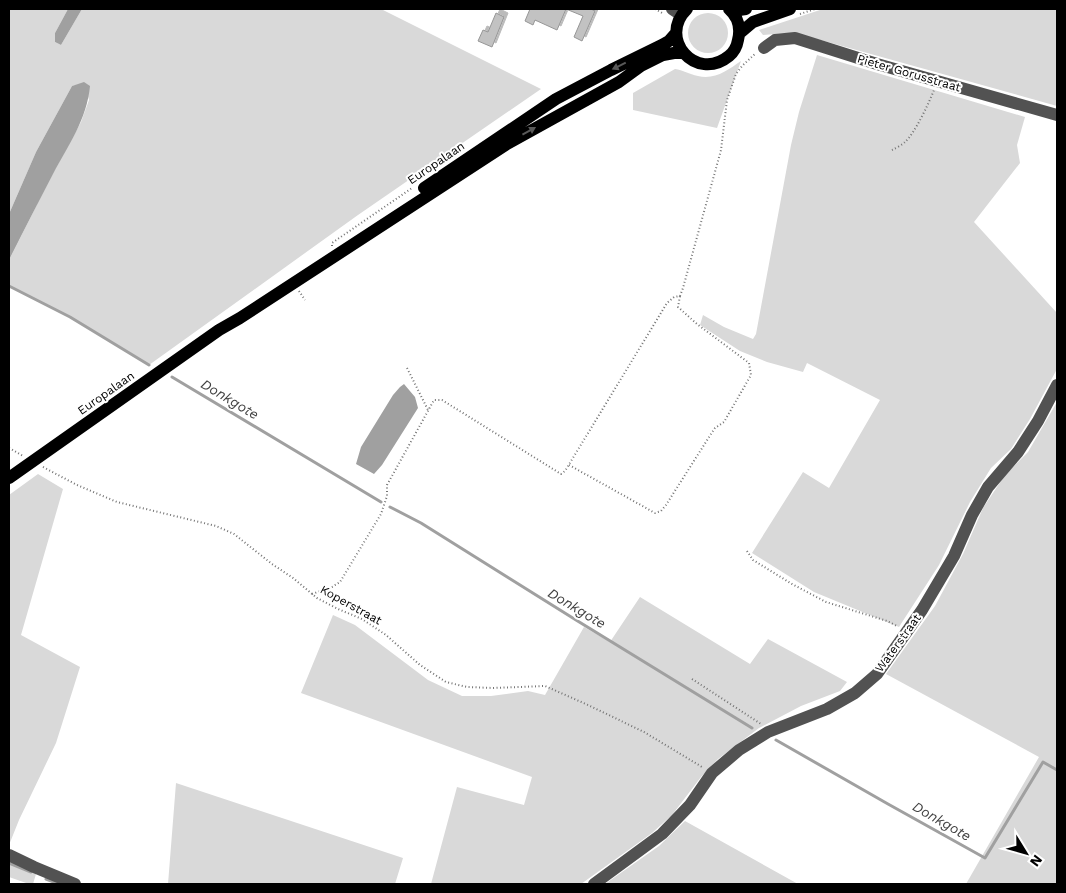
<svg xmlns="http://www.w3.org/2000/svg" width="1066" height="893" font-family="'Work Sans',sans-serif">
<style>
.green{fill:#d9d9d9}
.water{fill:#a0a0a0}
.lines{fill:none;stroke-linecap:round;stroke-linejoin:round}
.stream{stroke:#a0a0a0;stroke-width:3}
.building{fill:#c2c2c2;stroke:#969696;filter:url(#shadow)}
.path{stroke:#747474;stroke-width:2;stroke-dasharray:1 2.5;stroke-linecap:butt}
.minor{stroke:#525252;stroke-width:12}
.major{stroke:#000;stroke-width:12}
.oneway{fill:#595959}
.labels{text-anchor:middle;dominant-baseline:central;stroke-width:4;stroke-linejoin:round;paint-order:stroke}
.street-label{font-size:12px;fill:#000;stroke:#fff}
.water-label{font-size:14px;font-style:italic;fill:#414141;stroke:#fff}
</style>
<defs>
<filter id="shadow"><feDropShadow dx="4" dy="-4" stdDeviation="0" flood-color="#0004"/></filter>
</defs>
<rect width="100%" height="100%" fill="#fff"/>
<path class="green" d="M9,9h59l-13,24v9l6,3 21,-36h299l160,80 -183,126 -209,150 -79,-48 -61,-31v-26l43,-85 29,-53 8,-22 -5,-17 -12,3 -36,66 -27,62z
M823,9h234v97l-240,-67 -29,-6 -25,2 -4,-5z
M688 33a20 20 0 1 1 40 0a20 20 0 1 1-40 0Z
M817,55l208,62 -8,28 3,18 -46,59 83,91v56l-27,50 -19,30 -20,19 -21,34 -31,63 -40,62 -85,-35 -62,-39 51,-81 26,16 51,-88 -73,-37 -4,9 -36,-10 -27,-11 -40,-26 3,-10 21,12 29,12 3,-5 35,-189 8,-33z
M741,61l-24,67 -84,-18v-17l42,-24c8,1 14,5 23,7 17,4 30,-6 43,-15z
M1057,402v482h-91l73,-127 -153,-83 49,-68 28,-52 20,-46 22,-33 23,-23z
M38,474l25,15 -42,146 59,32 -24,76 -37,77 -10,25v-350z
M640,597l110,67 18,-25 79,43 -7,9 -39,15 -42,22 -41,31 -17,18 -29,38 -20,18 -71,51h-150l26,-97 67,18 8,-28 -231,-84 32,-78 22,10 73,55 34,16h29l37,-5 17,4 39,-68 26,15z
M176,783l227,75 -8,26h-227z
M685,821l113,63h-193l54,-38z
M9,859l27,15 -3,10h-4l-20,-7z"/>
<path class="water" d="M68,9h14l-21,36 -6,-3v-9z
M84,82l6,4c-3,33 -22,60 -37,88 -15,29 -30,58 -44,86v-46l27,-62 36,-66z
M404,384l11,13 3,11 -36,57 -8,9 -18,-10 5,-17 32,-52 7,-8z"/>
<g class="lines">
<path class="stream" d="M9,286l61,31 79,48
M172,377l209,125
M390,507l31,16 155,97 176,108
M776,740l112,64 97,54 58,-96 14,8
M9,863l22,9
M46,879l13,5"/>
</g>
<path class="building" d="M530,9h61l4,2 -13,30 -8,-4 9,-21 -17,-7 -9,21 -22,-10 -2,5 -8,-4z
M496,13l8,4 -12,30 -14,-6 5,-11 5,2z"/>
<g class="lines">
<path class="path" d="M655,9l7,4
M800,14l15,-5
M892,150c4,-2 10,-5 13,-8 10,-9 24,-39 29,-52
M332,246v-3l80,-55
M299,291l6,9
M407,368l21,42
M9,448l14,8
M569,465l86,48 6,-2 5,-6 45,-71 4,-6 9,-6 27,-47 -2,-12 -52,-39 -19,-17 2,-11
M43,467l34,18 40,17 99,24 18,8 38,30 21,14 24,20 21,11 24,10 24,16 34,30 26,17 21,5 26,1 52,-2 43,19 56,27 58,35
M747,551l6,9 39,24 34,18 61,19 10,5
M312,594l20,-7 8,-5 41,-68 6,-18v-11l47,-85h8l119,74 4,-3 102,-168 7,-6 6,-1 3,-8 38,-138 6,-50 9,-26 6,-8 14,-13
M692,679l69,45"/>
<path class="minor" d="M672,9l9,6
M764,48l11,-8 20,-2 82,26 180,51
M9,855l25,12 41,17
M594,884l68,-50 28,-29 22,-32 27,-23 29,-18 59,-23 28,-16 22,-19 45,-64 32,-54 18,-41 16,-28 30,-35 20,-31 19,-36"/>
<path class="major" d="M687,9c-30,29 9,74 42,47 5,-4 8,-10 9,-16 3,-12 0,-23 -9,-31
M732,11l14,-2
M740,33l13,-11 37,-13
M424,188l132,-89 55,-29 51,-25 7,-4 7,-8
M9,478l210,-148 21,-12 267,-174 112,-62 22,-16 22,-11 11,-2h10"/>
</g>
<defs><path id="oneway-solid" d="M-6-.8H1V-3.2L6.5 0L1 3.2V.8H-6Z" transform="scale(1.25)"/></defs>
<g class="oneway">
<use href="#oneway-solid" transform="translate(619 66) rotate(154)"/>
<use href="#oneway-solid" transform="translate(529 131) rotate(-29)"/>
</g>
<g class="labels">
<g class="street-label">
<text transform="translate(909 73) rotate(16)">Pieter Gorusstraat</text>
<text transform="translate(436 163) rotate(-34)">Europalaan</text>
<text transform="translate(106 393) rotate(-35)">Europalaan</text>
<text transform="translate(351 605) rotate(29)">Koperstraat</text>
<text transform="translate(898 643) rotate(-54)">Waterstraat</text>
</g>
<g class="water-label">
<text transform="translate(230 399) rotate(31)">Donkgote</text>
<text transform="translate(577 608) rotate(31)">Donkgote</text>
<text transform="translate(942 821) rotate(30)">Donkgote</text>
</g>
</g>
<rect width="1066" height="893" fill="none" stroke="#000000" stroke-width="20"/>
<g transform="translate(1026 853) rotate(127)" stroke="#ffffff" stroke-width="4" paint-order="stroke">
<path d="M0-4L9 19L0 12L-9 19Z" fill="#000000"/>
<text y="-8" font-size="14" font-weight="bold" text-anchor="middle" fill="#000000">N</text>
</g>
</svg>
